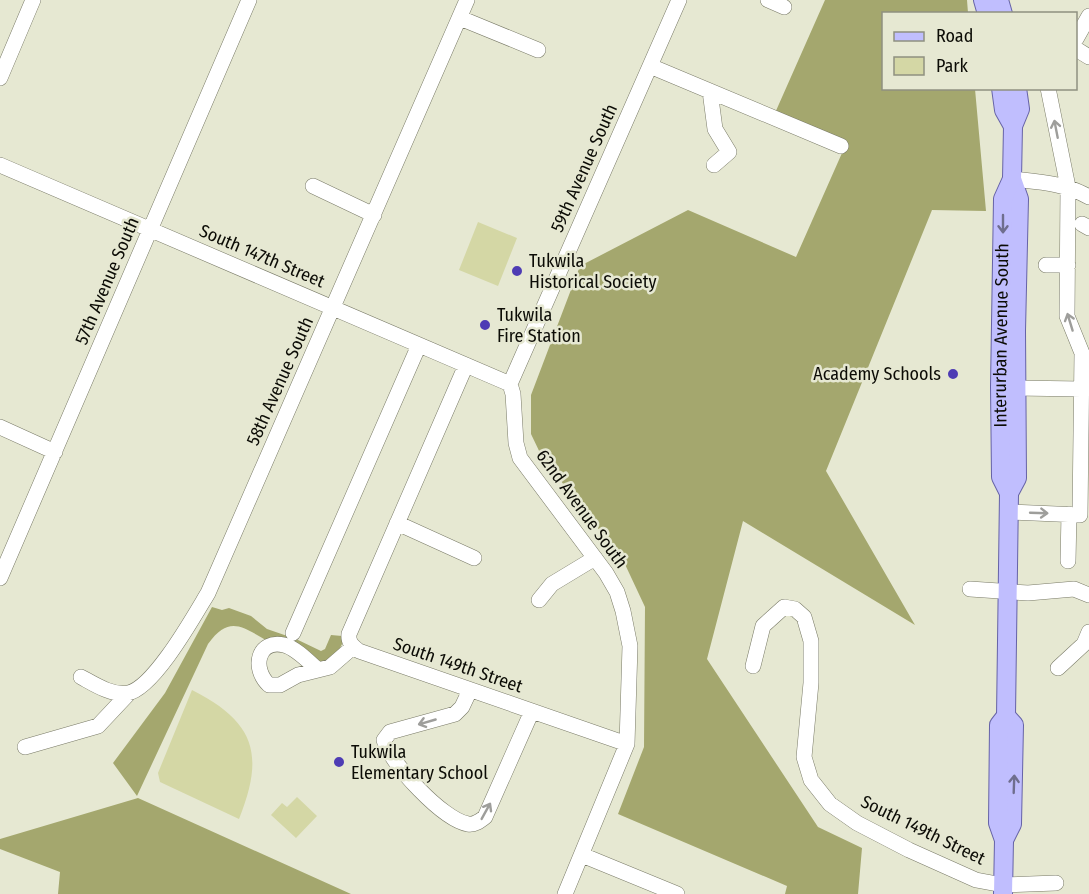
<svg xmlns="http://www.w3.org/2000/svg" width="1089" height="894" font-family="'Fira Sans Condensed',sans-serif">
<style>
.green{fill:#d4d7a5}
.forest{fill:#a4a76e}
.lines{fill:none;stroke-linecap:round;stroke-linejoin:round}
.minor-casing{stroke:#797a67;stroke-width:16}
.major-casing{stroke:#6663a7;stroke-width:20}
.minor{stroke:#fff;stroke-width:15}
.major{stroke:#c0befe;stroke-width:18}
.oneway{stroke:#9e9e9b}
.oneway2{stroke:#6f6e8e}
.poi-dot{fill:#4e3cb4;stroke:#e6e8d2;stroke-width:2}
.labels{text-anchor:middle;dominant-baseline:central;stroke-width:5;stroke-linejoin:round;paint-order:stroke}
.street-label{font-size:18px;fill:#0c0c06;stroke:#e6e8d2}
.poi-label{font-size:18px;fill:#0c0c06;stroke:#e6e8d2;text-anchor:start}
</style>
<rect width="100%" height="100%" fill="#e6e8d2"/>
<path class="green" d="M478,222l39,16 -19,48 -39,-16z
M192,690c63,32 73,64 47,129l-79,-37 -2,-9z
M297,797l20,19 -21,22 -25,-23 11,-12 5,4z"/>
<path class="forest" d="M825,0h142l1,13 -84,1v74l91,1 11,122 -54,-1 -106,261 89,154 -172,-104 -36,138 111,168 44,21 -4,46h-73l2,-8 -169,-72 26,-67 1,-140 -22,-47 -81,-103 -11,-23v-39l49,-129 108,-56 108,47 50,-113 -71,-31z
M212,607l10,3 7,-2 22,8 16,13 29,10 25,12 4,-2 6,-14 11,1 1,6 -3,6 -9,12c-3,1 -6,2 -9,2 -9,-1 -50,-18 -58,-23 -24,-14 -36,-22 -56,5l-71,152 -24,-33 52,-70z
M138,798l213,96h-293l2,-22 -60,-23v-10z"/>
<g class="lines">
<g class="minor-casing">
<path id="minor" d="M768,0l16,7
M460,18l78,32
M1076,39l13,-23
M1076,49l13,8
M650,66l191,80
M0,78l33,-78
M710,91l5,38 14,23 -15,13
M0,165l510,219
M1012,179c27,3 53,4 77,18
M313,186l61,29
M1082,224l7,4
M1046,265h22
M466,365l-117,269c-1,8 3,12 10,17l268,93
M510,384l3,10 3,49 4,15 86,115 11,19 6,19 7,35 -3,98 -62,150
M510,384l169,-384
M1016,388l65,1
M0,427l55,25
M1009,512l71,3 2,-162 -15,-37 1,-129 -20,-99
M397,523l77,35
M1068,561l1,-47
M0,578l249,-578
M970,589l58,4 46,-4 15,6
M539,600l13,-16 43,-26
M293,633l126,-288
M753,666l10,-40 21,-19 11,2 9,8 7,24v42l-7,74 7,23 19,24 27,19 52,27 67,30 27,5 53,-2
M1058,668l26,-24 5,-12
M318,670c-9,-8 -22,-22 -34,-25 -26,-6 -33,23 -15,40h11l18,-10 32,-8 23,-20
M81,677c13,7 31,19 47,16 26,-5 66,-77 80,-100l259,-593
M470,690l-8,17 -7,7 -65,18 -6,8c6,23 59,80 84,84 7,1 12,-3 17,-7l47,-106
M25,747l73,-21 31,-33
M582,855l95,39"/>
</g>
<g class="major-casing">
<g id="major">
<path d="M983,0l4,14"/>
<path d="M999,0l4,14"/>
<path d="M1001,88l3,22 9,16"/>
<path d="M1009,493l8,-15 -1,-147 3,-132 -7,-20 1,-53 7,-17 -3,-21"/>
<path d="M1004,840l8,-16 2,-99 -8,-9"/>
<path id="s1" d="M1003,894l1,-54 -6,-17 1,-98 7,-9 3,-223 -8,-16 -1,-90 3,-188 9,-20"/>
</g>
</g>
<use href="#minor" class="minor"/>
<use href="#major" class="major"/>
</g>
<defs><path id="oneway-shaft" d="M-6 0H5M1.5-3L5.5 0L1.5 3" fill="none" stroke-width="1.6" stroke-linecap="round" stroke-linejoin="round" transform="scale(1.5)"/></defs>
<g class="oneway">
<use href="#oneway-shaft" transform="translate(1056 129) rotate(-101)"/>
<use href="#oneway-shaft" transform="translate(1070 322) rotate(-107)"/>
<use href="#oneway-shaft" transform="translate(1039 513) rotate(2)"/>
<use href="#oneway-shaft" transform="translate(427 722) rotate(164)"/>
<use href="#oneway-shaft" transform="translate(486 811) rotate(-61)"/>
</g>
<g class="oneway2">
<use href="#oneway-shaft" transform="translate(1003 224) rotate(90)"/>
<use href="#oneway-shaft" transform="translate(1014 784) rotate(-88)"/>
</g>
<g class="poi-dot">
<circle cx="517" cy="271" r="6"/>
<circle cx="485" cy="325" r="6"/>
<circle cx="953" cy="374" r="6"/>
<circle cx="339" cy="762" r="6"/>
</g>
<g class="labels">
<g class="street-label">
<text transform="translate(584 168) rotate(-66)">59th Avenue South</text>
<text transform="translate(262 256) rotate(23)">South 147th Street</text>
<text transform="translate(107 281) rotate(-67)">57th Avenue South</text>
<text stroke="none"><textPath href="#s1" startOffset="564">Interurban Avenue South</textPath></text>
<text transform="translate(280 381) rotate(-66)">58th Avenue South</text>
<text transform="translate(582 509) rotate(54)">62nd Avenue South</text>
<text transform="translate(458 665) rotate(19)">South 149th Street</text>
<text transform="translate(923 830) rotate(26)">South 149th Street</text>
</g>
<g class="poi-label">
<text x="529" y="261">Tukwila<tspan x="529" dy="21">Historical Society</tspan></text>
<text x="497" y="315">Tukwila<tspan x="497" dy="21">Fire Station</tspan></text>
<text x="941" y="374" text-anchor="end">Academy Schools</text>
<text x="351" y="752">Tukwila<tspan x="351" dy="21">Elementary School</tspan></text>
</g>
</g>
<rect x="882" y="12" width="195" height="78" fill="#e6e8d2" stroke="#8f9080" stroke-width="1.5"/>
<rect x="894" y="32" width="30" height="9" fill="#c0befe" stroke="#8f9080" stroke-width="1.5"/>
<text x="936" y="42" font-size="18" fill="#0c0c06">Road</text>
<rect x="894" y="57" width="30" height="18" fill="#d4d7a5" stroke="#8f9080" stroke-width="1.5"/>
<text x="936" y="72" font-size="18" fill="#0c0c06">Park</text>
</svg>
